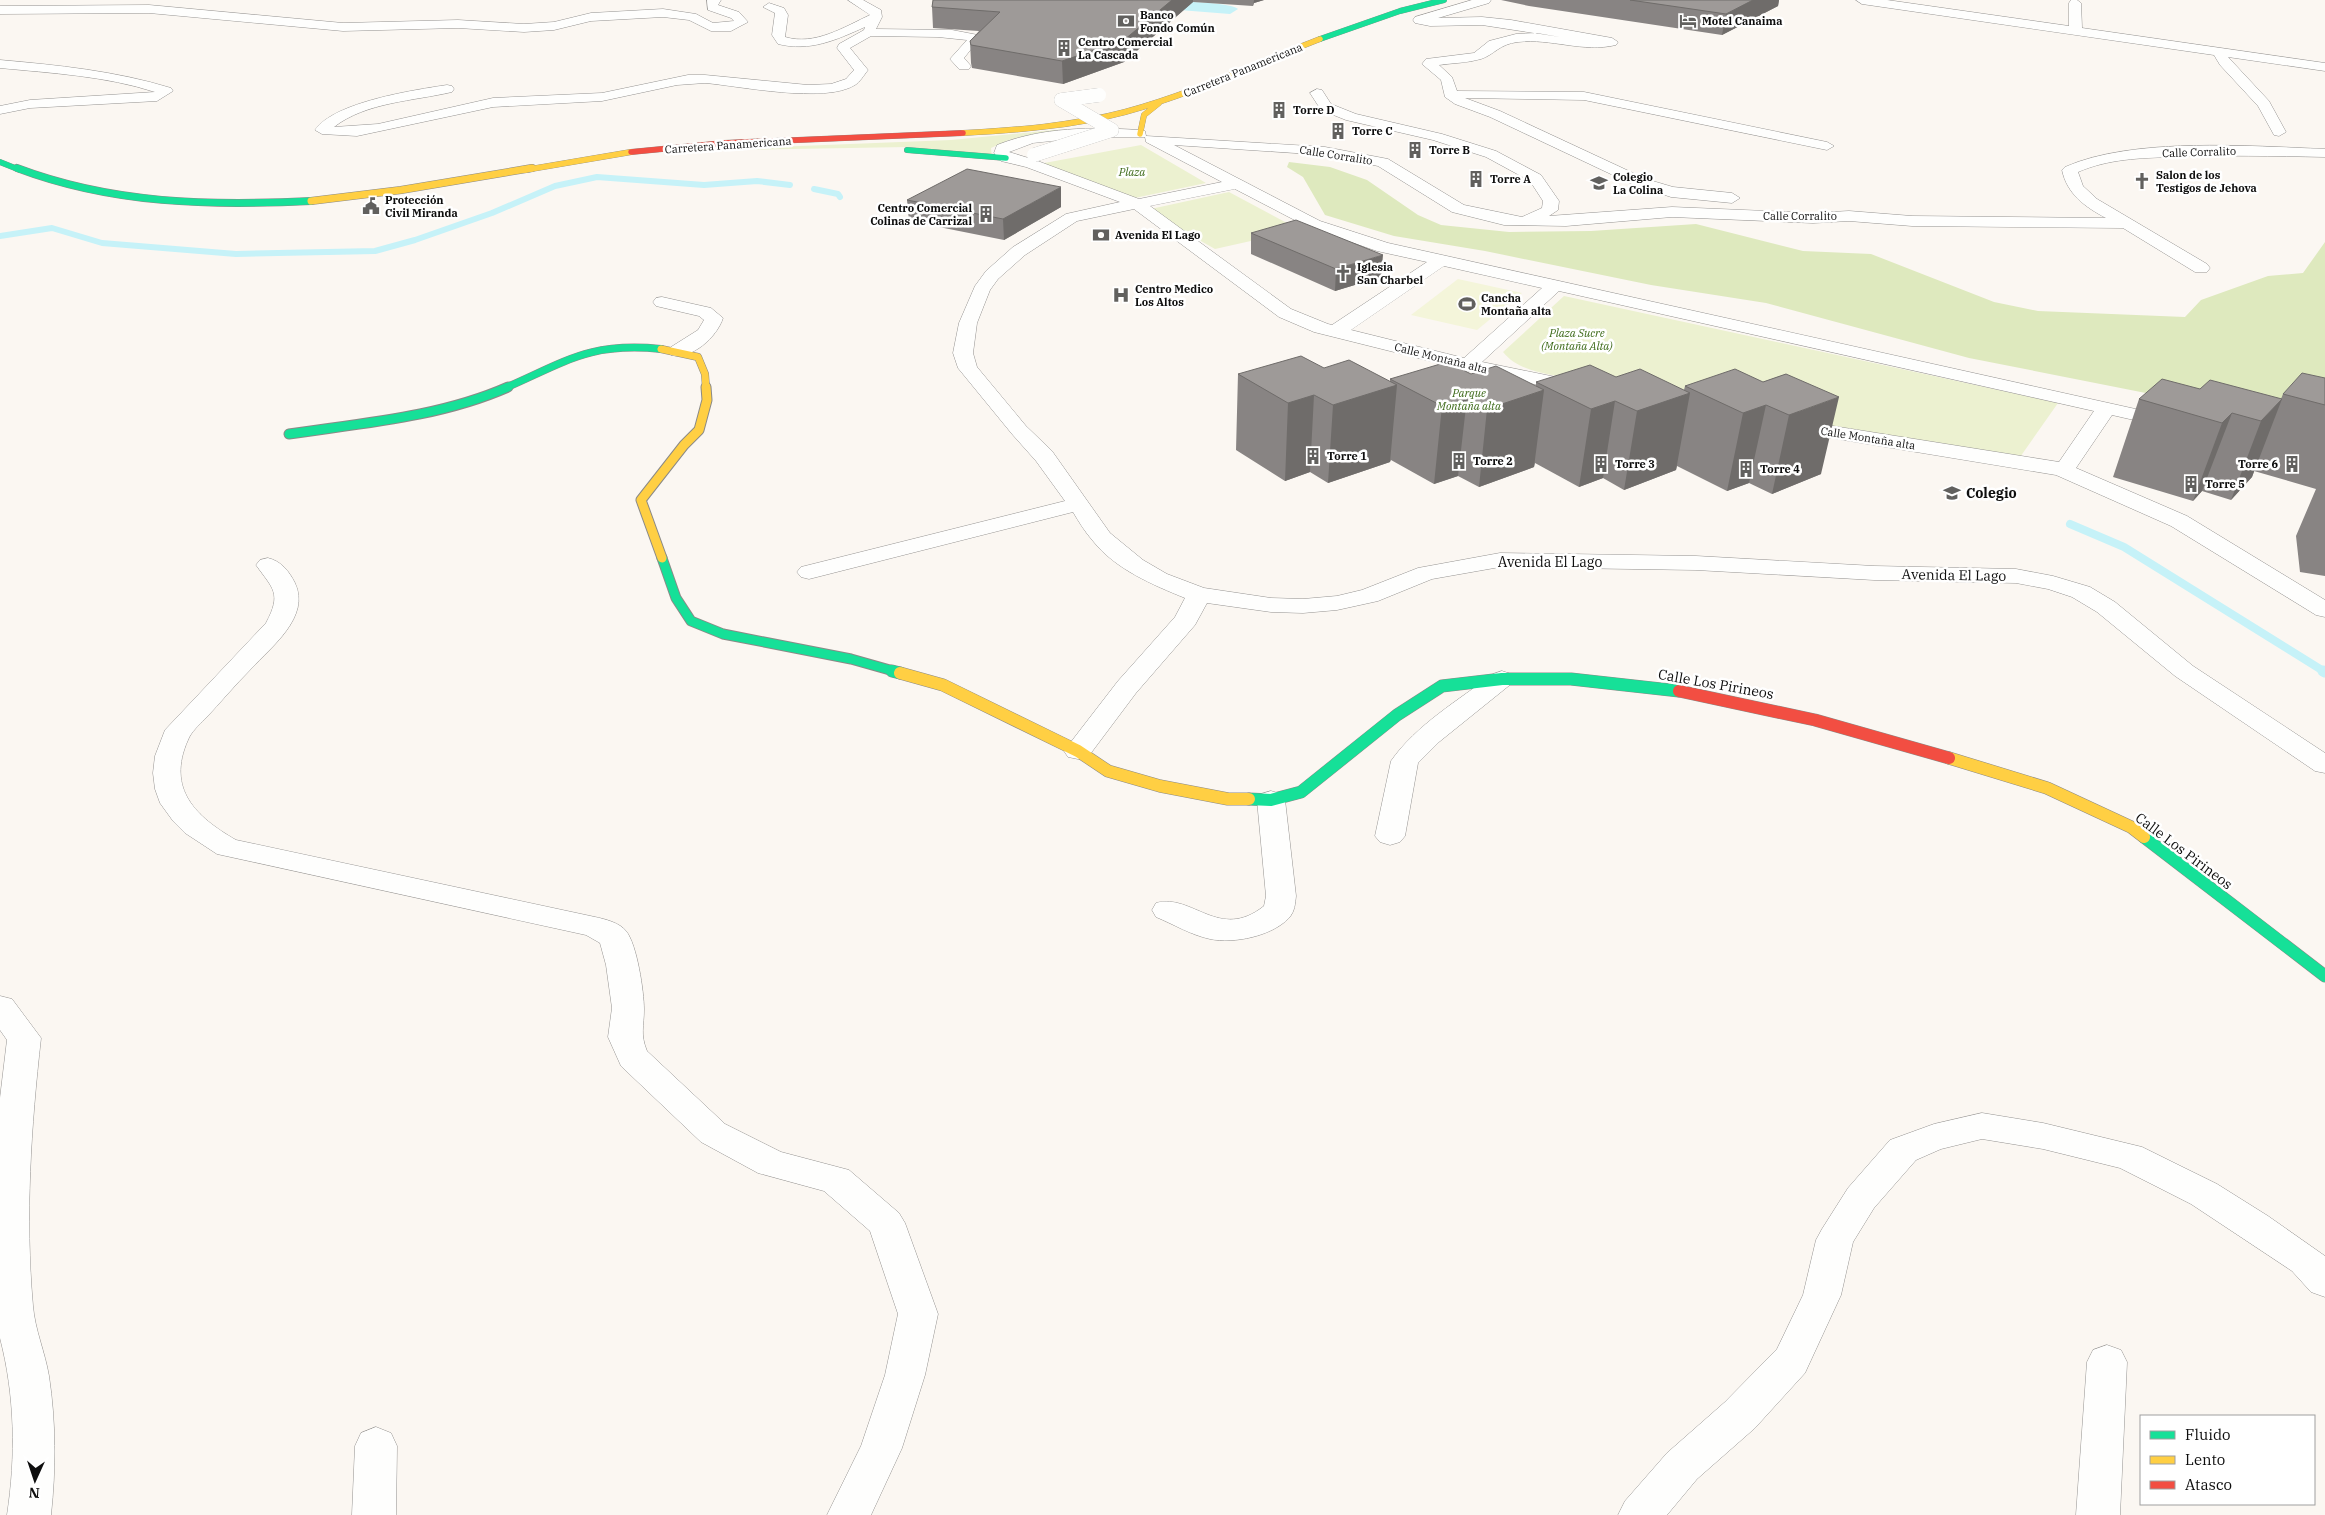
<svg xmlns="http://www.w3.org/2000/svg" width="2325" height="1515" font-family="'IBM Plex Serif',serif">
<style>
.green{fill:#ecf1d0}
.forest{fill:#dee9be}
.pitch{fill:#f4f5da}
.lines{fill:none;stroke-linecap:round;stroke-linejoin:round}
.stream-far2{stroke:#c6f2f8;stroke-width:6}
.stream-far1{stroke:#c6f2f8;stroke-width:8}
.stream{stroke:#c6f2f8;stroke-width:11}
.canal{fill:#c6f2f8;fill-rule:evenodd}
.street-casing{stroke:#959391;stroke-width:1}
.fast-far3-casing{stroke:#8b8a87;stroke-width:6}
.fast-far2-casing{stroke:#8b8a87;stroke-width:8}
.fast-far1-casing{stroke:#8b8a87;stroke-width:11}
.fast-casing{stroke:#8b8a87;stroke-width:13}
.slow-far3-casing{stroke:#8b8a87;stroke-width:6}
.slow-far2-casing{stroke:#8b8a87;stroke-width:8}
.slow-far1-casing{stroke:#8b8a87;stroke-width:11}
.slow-casing{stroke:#8b8a87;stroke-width:13}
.jam-far1-casing{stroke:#8b8a87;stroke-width:6}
.jam-casing{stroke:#8b8a87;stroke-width:13}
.street{fill:#fefefd;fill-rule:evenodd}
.fast-far3{stroke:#16e098;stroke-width:5.5}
.fast-far2{stroke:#16e098;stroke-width:7}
.fast-far1{stroke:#16e098;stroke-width:9}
.fast{stroke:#16e098;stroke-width:12}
.slow-far3{stroke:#ffcf43;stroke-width:5.5}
.slow-far2{stroke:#ffcf43;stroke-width:7}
.slow-far1{stroke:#ffcf43;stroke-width:9}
.slow{stroke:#ffcf43;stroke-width:12}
.jam-far1{stroke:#f24e42;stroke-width:5.5}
.jam{stroke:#f24e42;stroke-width:12}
.street-bridge-casing{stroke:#959391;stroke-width:14;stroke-linecap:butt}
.street-bridge{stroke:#fefefd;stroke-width:14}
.wall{fill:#888483}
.shaded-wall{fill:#6f6c6a}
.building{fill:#9e9a98;stroke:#6f6c6a}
.labels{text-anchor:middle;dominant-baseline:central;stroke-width:5;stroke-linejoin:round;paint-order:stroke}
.far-poi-label{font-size:11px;font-weight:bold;fill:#0e0e0e;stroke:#fff;text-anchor:start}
.far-street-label{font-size:11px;fill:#0e0e0e;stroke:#fff}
.far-park-label{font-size:11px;font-style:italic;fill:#3d6a19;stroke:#fff}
.poi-label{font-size:14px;font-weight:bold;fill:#0e0e0e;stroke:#fff;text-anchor:start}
.street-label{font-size:14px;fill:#0e0e0e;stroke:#fff}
</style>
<rect width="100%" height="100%" fill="#fbf7f2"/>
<path class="green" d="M1064,129l-55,11 -18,8 1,10 -84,-11 -230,4 273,-11z
M1141,145l65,38 -76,16 -91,-35z
M1229,192l71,38 -85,19 -69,-39z
M1564,296l494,107 -40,57 -466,-85c-19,-4 -37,-8 -49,-23z"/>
<path class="forest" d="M1289,162l41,5 37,13 51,35 23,10 68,7 82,-1 105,-7 107,27 68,3 123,48 44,9 147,6 16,-17 67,-24 35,-3 22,-31v160l-159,-5 -197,-39 -203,-55 -115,-18 -166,-34 -91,-15 -69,-21 -22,-38 -16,-10z"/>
<path class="pitch" d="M1458,279l64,14 -45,37 -66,-15z"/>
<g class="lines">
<path class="stream-far2" d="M814,189l24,5 2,3
M0,236l52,-8 50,15 134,11 139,-3 40,-11 77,-27 63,-27 42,-9 107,8 53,-4 33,4"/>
<path class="stream-far1" d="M2070,524l54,23 201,125"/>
<path class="stream" d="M2323,671l2,1"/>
<path class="canal" d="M1108,0c19,0 122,0 130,9l-8,5 -114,-9z"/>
<g class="street-casing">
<path id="street" d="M707,0h14l-3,5 21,7 9,10 -17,9h-20l-22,-11 -26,-3 -72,4 -37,9 -30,2 -66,-4 -115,3 -194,-18 -149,1v-8l149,-1 194,18 115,-3 66,4 30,-2 37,-9 72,-4 33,5 17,9 21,-2 -3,-3 -23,-8z
M848,0h15l18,10 1,7 -6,12 76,1 26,5 2,3 -16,20 7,8 -2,3h-10l-9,-10 17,-19 -29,-3 -67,-1 -21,12 18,22c-4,5 -8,12 -13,15 -30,19 -115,1 -150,-2l-28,2 -75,16 -109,6 -136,29 -35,-2 -7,-4c19,-28 99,-40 132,-45l5,1 2,3 -2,3c-38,9 -86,10 -118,35l44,-3 115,-26 109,-5 86,-18h17l103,10 23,-1 15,-5 8,-9 -17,-22 2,-4 25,-14 1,-3c-29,13 -55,25 -87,17l-6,-9 3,-22 -12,-6 6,-4 15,5 4,7 -3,22c30,9 59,-10 85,-22z
M1472,0h19l-2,3 -51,15 44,-1 29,3 101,18 6,4 -2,3c-33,8 -65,-7 -98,-3 -19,2 -24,13 -37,17 -13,4 -29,4 -42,6l13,12 5,14 127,1 243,50 7,4 -7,4 -243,-50 -119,-2 35,13 146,68 27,8 59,6 8,5 -8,5 -61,-6 -37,-12 -144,-68 -35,-13 -10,-7 -4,-17 -19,-16 4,-5 48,-6 15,-12 27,-7 21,-1 23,4 -78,-12 -52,1 -15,-3 -2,-3 2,-3z
M1856,0h31l182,26v-23l2,-3h6l4,3 1,25 243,35v8l-97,-14 41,44 17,31 -7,4 -5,-1 -16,-29 -38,-41 -6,-10 -352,-51z
M0,60c57,5 116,11 171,28l2,3 -16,10 -127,7 -30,6v-8l30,-6 125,-8c-49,-16 -104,-19 -155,-24z
M1317,89l5,1 9,14 25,10 86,20 54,17 45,24 18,26 -1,9 -9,6 123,-9 141,6 36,-2 63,5 194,2c-21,-11 -39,-24 -44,-48l3,-3c67,-30 185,-21 260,-18v8c-51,-1 -102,-2 -153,0 -32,1 -64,2 -94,15l5,14 14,13 110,65 3,4 -3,4h-12l-72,-44 -211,-2 -63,-5 -36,2 -141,-6 -106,9 -62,-1 -52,-13 -74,-46 -53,-11 -151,-10 146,76 68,22 788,175 3,4 -3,4 -7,2 -57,-13 -36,53 111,48 138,84v17l-9,-2 -145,-89 -115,-51 -261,-43 -7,-2 -3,-4 3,-4 7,-2 264,42 35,-51 -535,-120 -77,71 103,21 3,4 -3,4 -7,2 -108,-22 -15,6 -7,-2 -3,-4 5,-5 -136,-34 -35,-15 -145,-108 -57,12 -52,34 -27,24 -8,11 -13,33 -4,30 4,14 49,59 26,25 58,82 33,27 24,14 37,14 67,10 32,1 34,-3 25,-6 56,-22 82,-15 196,3 178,10 142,3 37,7 37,11 25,15 78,64 132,87v20l-10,-2 -140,-95 -78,-64 -25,-15 -24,-8 -32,-6 -142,-3 -178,-10 -196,-3 -68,12 -54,22 -41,9 -34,3 -32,-1 -64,-9 -12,22 -59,68 -48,64 -10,2 -10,-2 -4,-6 54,-70 57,-64 10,-19c-32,-13 -70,-29 -92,-57 -8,-9 -14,-19 -20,-29l-264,67 -8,-2 -4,-5 4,-5 264,-66 -29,-40 -24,-27 -54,-66 -5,-15 6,-30 16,-37 11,-15 27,-24 53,-33 54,-12 -94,-35 -25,-6 -7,-8 3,-8c45,-18 95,-18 143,-15l5,1 1,5 179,11 63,12 76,46 58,12 20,-9 1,-7 -13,-20 -44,-24 -53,-17 -87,-20 -25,-10 -11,-17zM1089,137h56l1,5 76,40 -83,17 -104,-39 -26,-8 24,-9zM1235,189l73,38 69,24 50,11 -95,63 -4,-1 -37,-15 -141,-103zM1444,266l98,22 -78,70 -113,-28z
M662,297l49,11 12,10c-6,19 -31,42 -52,37l-3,-4 3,-4 27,-17 6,-10 -5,-4 -43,-10 -3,-4 3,-4z
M268,558c13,3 21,13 27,25 16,34 -24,64 -44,86 -16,16 -31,34 -46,50 -6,6 -14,13 -17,21 -22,49 8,77 48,100l359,77c10,2 25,6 31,14 11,13 18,61 18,78 0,18 -4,25 3,42l78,73 56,28 68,18 50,43 6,10 33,91 -13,61 -23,73 -31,67h-44l34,-69 24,-71 13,-61 -28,-83 -46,-40 -66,-18 -57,-31 -80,-76 -13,-29 4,-29 -6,-43 -6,-22 -14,-8 -369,-81 -32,-21 -12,-12 -13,-18 -5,-14 -2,-16 2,-17 10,-26 101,-107c16,-30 7,-34 -10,-58l4,-5z
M1502,671l9,3 4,5 -4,5 -72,58 -21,21 -13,73 -5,6 -10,3 -10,-3 -5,-6 16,-75c25,-36 68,-61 102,-87z
M1271,791l10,3 4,6 11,96c-1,8 -1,15 -7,22 -17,18 -55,26 -79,21 -19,-4 -37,-15 -54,-22l-4,-7 4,-7c37,-10 63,39 108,3l2,-10 -9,-96 4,-6z
M0,996l12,3 29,39c-10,89 -16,178 -8,268 2,24 12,46 16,70 7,46 7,93 2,139h-44c9,-59 8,-119 -7,-177v-240l7,-58 -7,-10z
M1982,1113l61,10 99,24 75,37 51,32 57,40v41l-14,-5 -19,-21 -101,-67 -71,-36 -77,-19 -61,-10 -41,10 -25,11 -42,48 -21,34 -12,53 -36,78 -50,55 -58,51 -30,36h-49l7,-14 42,-48 58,-51 52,-53 26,-54 13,-55 6,-11 26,-41 42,-48 44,-16z
M2107,1345l14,5 6,12 -7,153h-44l11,-153 6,-12z
M376,1427l15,6 6,13 -1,69h-44l3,-69 6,-13z"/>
</g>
<g class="fast-far3-casing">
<path id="fast-far3" d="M1320,39l80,-28 44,-11
M907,150l99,8
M0,162l20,8"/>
</g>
<g class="fast-far2-casing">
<path id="fast-far2" d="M17,168c95,36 193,38 294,33
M505,388c62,-27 85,-46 156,-39"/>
</g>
<g class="fast-far1-casing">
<path id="fast-far1" d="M289,434c74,-11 151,-17 219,-47
M662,558l14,40 15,23 32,13 128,25 46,13"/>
</g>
<g class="fast-casing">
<path id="fast" d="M892,671l8,2
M1249,799l22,1 30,-8 96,-77 45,-29 60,-7h69l108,12
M2144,837l181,139"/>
</g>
<g class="slow-far3-casing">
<path id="slow-far3" d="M963,133c54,-3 109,-7 162,-21 67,-18 130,-48 195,-73
M1140,134l4,-19 15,-12
M525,170l106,-18"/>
</g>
<g class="slow-far2-casing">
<path id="slow-far2" d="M311,201l90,-11 131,-22
M661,349l37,8 7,17 1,14"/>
</g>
<g class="slow-far1-casing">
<path id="slow-far1" d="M662,558l-21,-58 43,-55 15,-15 8,-30 -1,-13"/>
</g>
<g class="slow-casing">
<path id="slow" d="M900,673l43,12 135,66 30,20 52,15 68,13h21
M1949,758l98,30 84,39 13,10"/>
</g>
<g class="jam-far1-casing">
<path id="jam-far1" d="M631,152l93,-9 239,-10"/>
</g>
<g class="jam-casing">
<path id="jam" d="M1679,691l136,29 134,38"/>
</g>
<use href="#street" class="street"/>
<use href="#fast-far3" class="fast-far3"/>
<use href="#fast-far2" class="fast-far2"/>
<use href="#fast-far1" class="fast-far1"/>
<use href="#fast" class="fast"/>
<use href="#slow-far3" class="slow-far3"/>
<use href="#slow-far2" class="slow-far2"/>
<use href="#slow-far1" class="slow-far1"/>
<use href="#slow" class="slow"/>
<use href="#jam-far1" class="jam-far1"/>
<use href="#jam" class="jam"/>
<g class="street-bridge-casing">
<path id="street-bridge" d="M1034,155l78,-25 -51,-30 38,-5"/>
</g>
<use href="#street-bridge" class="street-bridge"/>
</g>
<path class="wall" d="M933,0h331l-10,3 -1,3 -60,-4 -69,60 -61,22 -91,-16 -1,-5 -1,-22 9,-10 -46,-3 -1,-21z
M1501,0h278l-1,6 -56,29 -193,-29z
M907,200l154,7 -57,33 -95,-19z
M1251,233l130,44 -46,14 -84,-37z
M1324,368l66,14v-3l81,-5 65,12v-4l80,-5 68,13 1,-4 78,-4 23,-8 35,100 -49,20 -23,-11 -22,8 -50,-25 -1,4 -52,20 -21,-12 -24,9 -44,-24 -1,4 -55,20 -21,-11 -24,8 -43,-24 -1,2 -62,21 -18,-11 -25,9 -49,-31 2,-76z
M2325,378v198l-25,-4 -4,-36 20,-47 -62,-18 -2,6 -21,23 -29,-9 -9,10 -80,-24 26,-78 61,-10 81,10 2,-5z"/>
<path class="shaded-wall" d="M1172,0h21v2l-69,60 -61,22 -1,-23z
M1254,0h10l-10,3 -1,3z
M1753,0h26l-1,6 -56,29 4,-21z
M1061,187v20l-57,33 -1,-21z
M1383,255l-2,22 -46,14 1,-22z
M1397,385l-7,77 -62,21 5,-78z
M1544,390l-10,77 -55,20 8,-78z
M1690,393l-14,77 -52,20 13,-79z
M1314,395l-4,77 -25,9 3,-78z
M1839,397l-18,77 -49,20 17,-79z
M1467,398l-9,78 -24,8 8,-78z
M2282,399l-30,78 -21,23 30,-79z
M1615,401l-12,77 -24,9 12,-78z
M1766,405l-17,78 -22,8 16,-78z
M2232,413l-30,78 -9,10 29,-78z"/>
<path class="building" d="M933,0h239l-48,40 -62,21 -91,-16 -1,-4 30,-29 -68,-5z
M1630,0h123l-27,14z
M967,169l94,18 -58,32 -96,-19z
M1296,220l87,35 -47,14 -85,-36z
M1301,356l23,12 25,-8 48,25 -64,20 -19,-10 -26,8 -50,-29z
M1447,362l24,12 25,-8 48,24 -57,19 -20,-11 -25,8 -52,-27z
M1590,365l26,12 24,-8 50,24 -53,18 -22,-10 -24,8 -55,-27z
M1735,369l28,13 23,-8 53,23 -50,18 -23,-10 -23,8 -58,-27z
M2302,373l23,5v27l-42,-11z
M2162,379l38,10 10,-9 72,19 -21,22 -29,-8 -10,10 -83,-24z"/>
<defs>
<g id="bank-bare" transform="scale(1.35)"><path d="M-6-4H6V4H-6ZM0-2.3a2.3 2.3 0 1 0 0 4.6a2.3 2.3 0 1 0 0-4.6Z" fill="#61605e" stroke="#fff" stroke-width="2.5" paint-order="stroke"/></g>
<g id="hotel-bare" transform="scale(1.35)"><path d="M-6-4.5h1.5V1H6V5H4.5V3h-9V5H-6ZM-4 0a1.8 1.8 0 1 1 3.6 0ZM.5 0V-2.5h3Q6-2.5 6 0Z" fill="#61605e" stroke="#fff" stroke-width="2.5" paint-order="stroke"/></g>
<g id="building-bare" transform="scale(1.35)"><path d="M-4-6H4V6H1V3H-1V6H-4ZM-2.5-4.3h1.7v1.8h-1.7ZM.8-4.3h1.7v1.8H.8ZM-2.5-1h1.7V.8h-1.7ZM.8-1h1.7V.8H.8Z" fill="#61605e" stroke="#fff" stroke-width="2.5" paint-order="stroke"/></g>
<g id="church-bare" transform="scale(1.35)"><path d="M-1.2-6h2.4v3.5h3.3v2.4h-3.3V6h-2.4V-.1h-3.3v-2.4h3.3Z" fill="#61605e" stroke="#fff" stroke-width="2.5" paint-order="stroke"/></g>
<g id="school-bare" transform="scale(1.35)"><path d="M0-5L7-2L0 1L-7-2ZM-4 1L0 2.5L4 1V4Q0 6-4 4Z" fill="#61605e" stroke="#fff" stroke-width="2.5" paint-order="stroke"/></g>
<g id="civic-bare" transform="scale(1.35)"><path d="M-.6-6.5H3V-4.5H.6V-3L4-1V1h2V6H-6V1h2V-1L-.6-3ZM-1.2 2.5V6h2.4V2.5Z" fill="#61605e" stroke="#fff" stroke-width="2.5" paint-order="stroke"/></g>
<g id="hospital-bare" transform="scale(1.35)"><path d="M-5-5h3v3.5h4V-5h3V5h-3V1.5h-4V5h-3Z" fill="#61605e" stroke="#fff" stroke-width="2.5" paint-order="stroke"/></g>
<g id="stadium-bare" transform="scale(1.35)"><path d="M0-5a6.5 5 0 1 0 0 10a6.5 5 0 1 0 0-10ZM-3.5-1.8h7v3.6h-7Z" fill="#61605e" stroke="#fff" stroke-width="2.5" paint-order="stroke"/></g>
</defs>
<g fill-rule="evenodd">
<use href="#bank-bare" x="1126" y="21"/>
<use href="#hotel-bare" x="1688" y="21"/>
<use href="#building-bare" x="1064" y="48"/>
<use href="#building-bare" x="1279" y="110"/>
<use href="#building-bare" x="1338" y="131"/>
<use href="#building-bare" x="1415" y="150"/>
<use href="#building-bare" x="1476" y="179"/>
<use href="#church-bare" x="2142" y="181"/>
<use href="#school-bare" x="1599" y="183"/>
<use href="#civic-bare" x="371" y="206"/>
<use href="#building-bare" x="986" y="214"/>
<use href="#bank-bare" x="1101" y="235"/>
<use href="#church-bare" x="1343" y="273"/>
<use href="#hospital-bare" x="1121" y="295"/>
<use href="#stadium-bare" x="1467" y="304"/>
<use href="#building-bare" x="1313" y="456"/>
<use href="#building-bare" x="1459" y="461"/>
<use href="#building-bare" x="1601" y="464"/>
<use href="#building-bare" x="2292" y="464"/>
<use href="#building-bare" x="1746" y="469"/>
<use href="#building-bare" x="2191" y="484"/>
<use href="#school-bare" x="1952" y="493"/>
</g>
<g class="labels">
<g class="far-poi-label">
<text x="1140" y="15">Banco<tspan x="1140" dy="13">Fondo Común</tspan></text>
<text x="1702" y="21">Motel Canaima</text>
<text x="1078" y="42">Centro Comercial<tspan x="1078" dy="13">La Cascada</tspan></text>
<text x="1293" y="110">Torre D</text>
<text x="1352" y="131">Torre C</text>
<text x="1429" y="150">Torre B</text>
<text x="2156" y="175">Salon de los<tspan x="2156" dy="13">Testigos de Jehova</tspan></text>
<text x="1613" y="177">Colegio<tspan x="1613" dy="13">La Colina</tspan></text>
<text x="1490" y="179">Torre A</text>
<text x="385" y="200">Protección<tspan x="385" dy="13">Civil Miranda</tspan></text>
<text x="972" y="208" text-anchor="end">Centro Comercial<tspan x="972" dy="13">Colinas de Carrizal</tspan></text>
<text x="1115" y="235">Avenida El Lago</text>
<text x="1357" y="267">Iglesia<tspan x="1357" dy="13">San Charbel</tspan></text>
<text x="1135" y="289">Centro Medico<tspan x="1135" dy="13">Los Altos</tspan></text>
<text x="1481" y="298">Cancha<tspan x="1481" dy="13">Montaña alta</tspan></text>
<text x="1327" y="456">Torre 1</text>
<text x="1473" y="461">Torre 2</text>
<text x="1615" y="464">Torre 3</text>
<text x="2278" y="464" text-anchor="end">Torre 6</text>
<text x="1760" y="469">Torre 4</text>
<text x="2205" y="484">Torre 5</text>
</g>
<g class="far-street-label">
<text transform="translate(1243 70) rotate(-22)">Carretera Panamericana</text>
<text transform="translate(728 145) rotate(-4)">Carretera Panamericana</text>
<text transform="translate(2199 152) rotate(-2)">Calle Corralito</text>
<text transform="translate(1336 155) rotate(9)">Calle Corralito</text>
<text x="1800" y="216">Calle Corralito</text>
<text transform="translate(1441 358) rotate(14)">Calle Montaña alta</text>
<text transform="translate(1868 438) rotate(9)">Calle Montaña alta</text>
</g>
<g class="far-park-label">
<text x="1132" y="172">Plaza</text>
<text x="1577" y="333">Plaza Sucre<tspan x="1577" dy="13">(Montaña Alta)</tspan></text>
<text x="1469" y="393">Parque<tspan x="1469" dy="13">Montaña alta</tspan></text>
</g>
<g class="poi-label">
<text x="1966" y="493">Colegio</text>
</g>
<g class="street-label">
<text x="1550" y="562">Avenida El Lago</text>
<text transform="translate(1954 575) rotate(1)">Avenida El Lago</text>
<text transform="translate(1716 684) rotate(10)">Calle Los Pirineos</text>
<text transform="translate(2184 851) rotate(37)">Calle Los Pirineos</text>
</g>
</g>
<rect x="2140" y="1415" width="175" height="90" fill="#ffffff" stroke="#9f9f9f"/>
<rect x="2150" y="1431" width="25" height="8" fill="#16e098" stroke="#9f9f9f"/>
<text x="2185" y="1440" font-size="15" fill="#0e0e0e">Fluido</text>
<rect x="2150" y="1456" width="25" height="8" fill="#ffcf43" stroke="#9f9f9f"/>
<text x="2185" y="1465" font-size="15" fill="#0e0e0e">Lento</text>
<rect x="2150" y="1481" width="25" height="8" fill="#f24e42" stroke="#9f9f9f"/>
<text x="2185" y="1490" font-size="15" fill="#0e0e0e">Atasco</text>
<g transform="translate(35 1480) rotate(183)" stroke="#ffffff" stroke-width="4" paint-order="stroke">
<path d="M0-4L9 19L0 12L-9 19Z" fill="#0e0e0e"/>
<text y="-8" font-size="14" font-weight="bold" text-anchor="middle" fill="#0e0e0e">N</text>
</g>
</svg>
